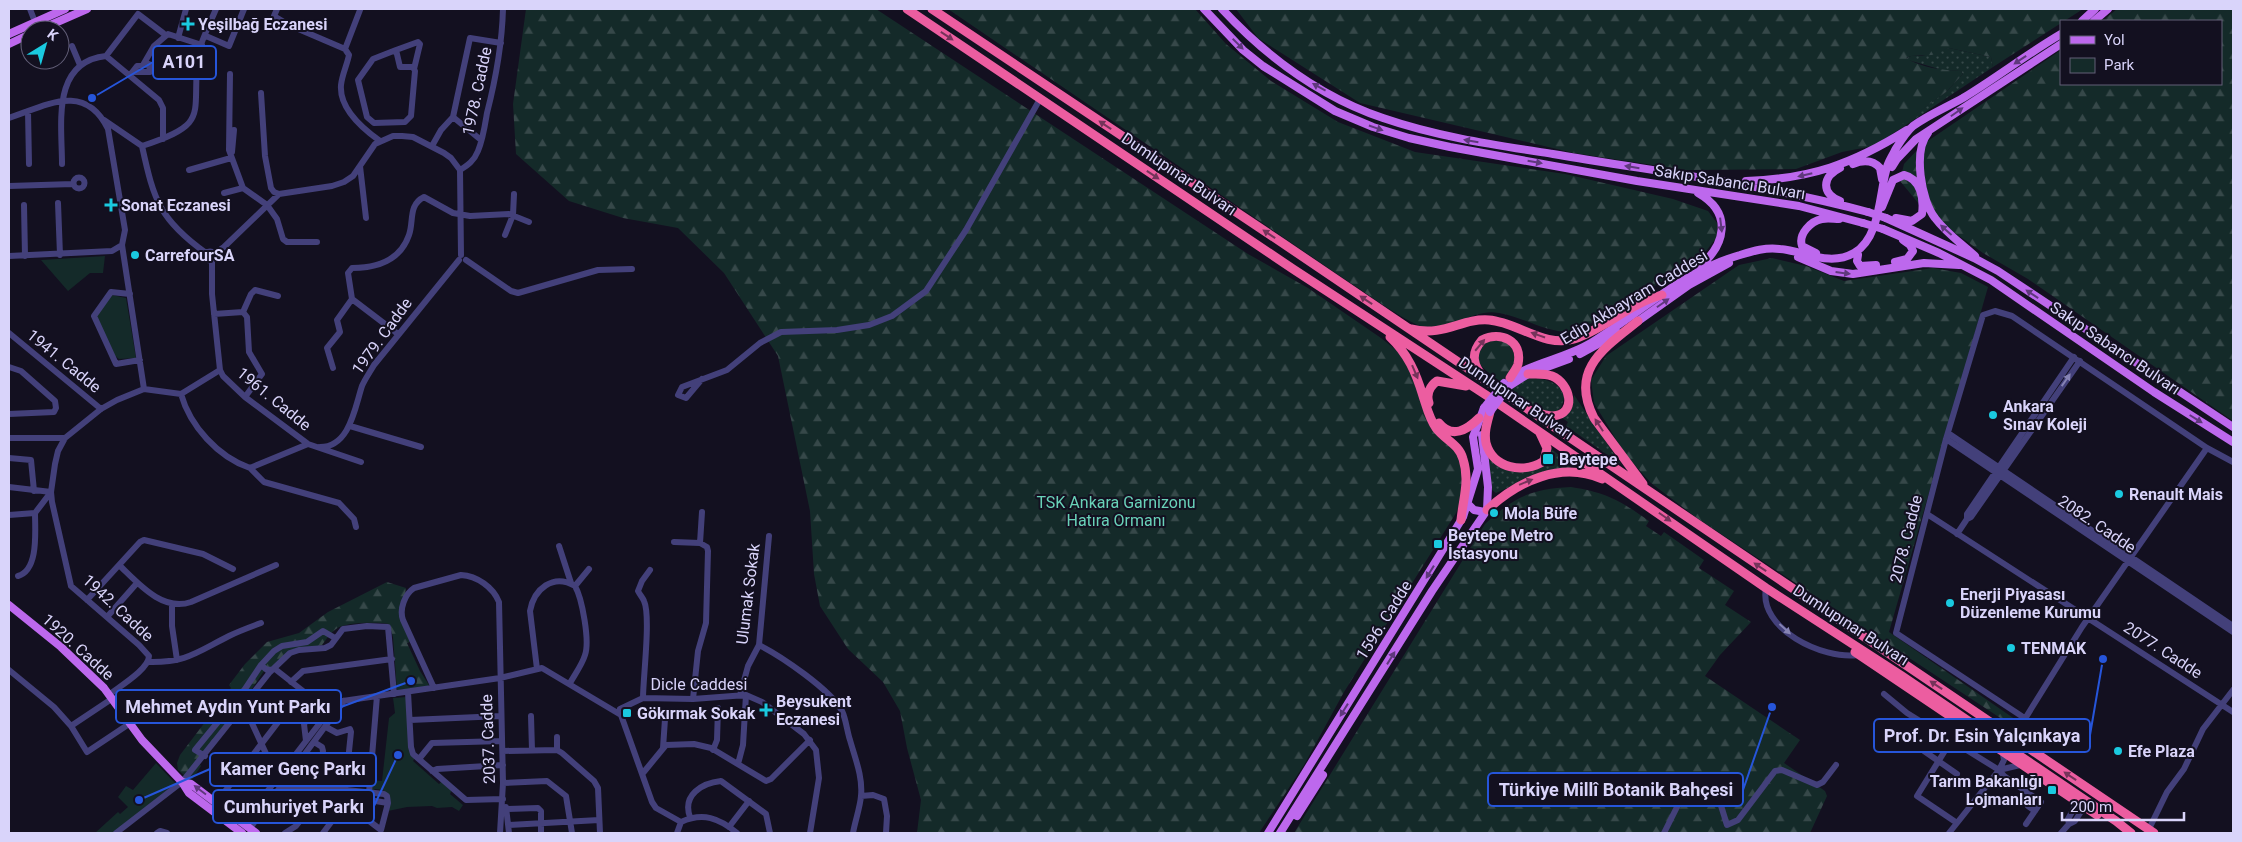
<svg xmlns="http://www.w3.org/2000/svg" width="2242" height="842" font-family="Roboto,sans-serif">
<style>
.grass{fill:url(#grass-dots)}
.forest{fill:url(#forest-firs)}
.green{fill:#142a29}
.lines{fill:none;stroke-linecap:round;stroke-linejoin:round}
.minor{stroke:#43407a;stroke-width:6}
.major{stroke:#bd68ed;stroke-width:8}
.highway{stroke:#ec5da0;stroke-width:9}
.major-bridge{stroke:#bd68ed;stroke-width:8}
.oneway{fill:#75335a}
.oneway2{fill:#5f387c}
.oneway3{fill:#8683b4}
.poi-dot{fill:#1acae0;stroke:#131020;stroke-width:2}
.labels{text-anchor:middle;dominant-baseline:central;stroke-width:4;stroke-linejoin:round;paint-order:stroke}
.poi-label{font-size:16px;font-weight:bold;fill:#d9d4fa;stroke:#131020;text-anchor:start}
.street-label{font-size:16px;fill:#d9d4fa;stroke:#131020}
.park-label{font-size:16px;fill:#69d2b9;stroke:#131020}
.leader{fill:none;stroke:#2655da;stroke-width:2}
.callout-dot{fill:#2655da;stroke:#131020;stroke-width:2}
.callout{fill:#131020;stroke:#2655da;stroke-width:2}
.callout-label{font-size:18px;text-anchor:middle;font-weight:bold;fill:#d9d4fa}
</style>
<defs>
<pattern id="grass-dots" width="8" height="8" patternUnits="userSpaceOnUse" patternTransform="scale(1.25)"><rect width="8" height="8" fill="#142a29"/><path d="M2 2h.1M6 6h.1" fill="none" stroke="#364849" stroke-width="1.8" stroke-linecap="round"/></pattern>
<pattern id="forest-firs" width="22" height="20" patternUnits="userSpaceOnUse" patternTransform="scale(1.25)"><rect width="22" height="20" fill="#142a29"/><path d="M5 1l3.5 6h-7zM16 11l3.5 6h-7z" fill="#364849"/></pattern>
</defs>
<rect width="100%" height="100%" fill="#131020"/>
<path class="grass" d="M1949,48l42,9 2,10 -90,60 -2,-3 45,-32 17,-18 -2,-3 -19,-1 -37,-11 6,-3h11z
M1531,378c15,1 30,4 33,20l-3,10c-15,13 -38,-10 -51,-19l13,-9z
M1574,395l47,69 1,1 -56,-39 2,-4 -7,-5 11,-11z
M1549,447l10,8 -1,3 13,9 -1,2 -54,15 -20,9 -4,-3 -5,-38 6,6 40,10z"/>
<path class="forest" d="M526,9h350l372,245 60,34 73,50 21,17 9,9 14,48 30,36 9,21 -3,33 -5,11 -112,179 -40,73 -45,68h-342l4,-33 -14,-52 -7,-37 -17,-29 -35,-33 -28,-43 -6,-32 -4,-63 -32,-155 -54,-83 -46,-45 -55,-10 -54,-17 -53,-47 -3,-50z
M948,9h247l31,35 45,37 67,41 77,30 150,22 108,25 35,12 9,12v14l-11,14 -43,30 -87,51c-30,2 -49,-14 -77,-19 -25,-5 -47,17 -71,15 -16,-1 -63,-36 -79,-46z
M1236,9h847l-90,58 -2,-10 -42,-9 -17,7 -21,1 -5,2c16,10 36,12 55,13l2,3 -17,18 -44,32 1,3 -30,19 -31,6 -46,17 -110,1 -112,-17 -214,-50 -102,-65z
M2117,9h116v412l-205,-142 -45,-26 -35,-25 -24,-18 -24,-29 4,-17 18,-19 139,-95v34h160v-63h-119z
M1772,258l34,8 38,15 89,-13 28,5 27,14 -99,345 130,90 -5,5 -317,-209 -46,-35 -26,-29 -31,-51 -3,-23 15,-24 133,-91z
M1491,338l18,5c11,18 4,24 -8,39 -7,-6 -33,-21 -23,-33 3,-4 9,-8 13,-11z
M1571,487c37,6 48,13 78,34l-3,5 15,10 3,-4 40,28 -5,8 35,23 -9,14 26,17 -31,33 -15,21 95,64 -16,23 41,28 2,5 -17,37h-516l191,-309c29,-27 46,-35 86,-37z
M387,582l19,6 -5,32 9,22 -3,1 13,28 9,14 -2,3 -30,2 -4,-53 -4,-13c-12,-2 -44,-2 -53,5 -6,4 -10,11 -14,16 -25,8 -30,-1 -50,23h-6l-36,53 -33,39 4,6 -10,15 -13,-11 -1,-7 3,-8 51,-67 -2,-3 16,-21 22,-22 32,-9 29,-21z"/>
<path class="green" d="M105,256l-2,17h-13l-22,18 -27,-31z
M112,295l14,3 10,60 -17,1 -5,-4 -18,-38z
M406,697l9,61 -2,3 26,23 3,-3 10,9 -2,4 13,11 -4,6 -7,-4 -15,1 -5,-2 -25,1 -19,4 -1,-17 -4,-4 -8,-1 -3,3 -4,-12 14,1 7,-63 6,-5 -2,-15z
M156,763l19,20 -1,2 -60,48h-19l23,-21 2,2 8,-7 -10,-10 8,-11 7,4z"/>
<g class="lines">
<path class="minor" d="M30,9l5,13
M277,9l-3,7 15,9 56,24 15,-39
M206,36l23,10 15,-37
M178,38l8,-29
M72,46l8,19
M345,49l4,6c-2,10 -7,20 -8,30 -2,24 22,44 39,56
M396,50l4,17h13l2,4 -4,45 -6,6 -31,1 -7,-6 -9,-37 15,-21z
M396,50l22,-8 2,2 -6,25
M106,56l32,-42 25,19
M143,65l11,-19 14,-12 34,11
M230,74l-1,76 14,38 24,17 10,14 6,20 4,3h30
M130,75l7,-9 12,-2 1,8h-17
M261,93l4,63 6,32 3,4 5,2
M28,111l1,53
M453,117l28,23
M9,118c38,-13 76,-36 99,11l17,101 -3,15 22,144
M104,120l38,26c12,55 18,74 64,107
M142,146c70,-23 49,-30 56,-91 2,-12 13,-34 18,-46
M432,146l9,-16 12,-13 17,-79 31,5
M232,152l2,-22
M62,164c0,-40 -11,-102 44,-108l53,44 4,8v31
M360,166l6,52
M189,170l42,-12
M460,170c8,-5 14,-9 18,-19 5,-12 7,-26 9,-38 9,-35 15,-68 16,-104
M73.5 183a5.5 5.5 0 1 1 11 0a5.5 5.5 0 1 1-11 0Z
M9,186l64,-2
M224,193l19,-5
M58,203l2,52
M24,205l1,51
M505,235l8,-20 1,-21
M205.5 256a4.5 4.5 0 1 1 9 0a4.5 4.5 0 1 1-9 0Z
M214,254l10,-7 55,-53 53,-8 12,-4 9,-6 22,-32 18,-8h9l11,1 31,16 7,5 9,12 1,85
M9,256l103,-5 10,-6
M212,260v34l8,76 3,6 22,21 63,47 53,18
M466,260l45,31 7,2 80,-23 34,-1
M130,294l-19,-2 -17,24 22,48 24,-4
M243,312l8,-18 4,-4 23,6
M214,314l29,-2 4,5 2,35 13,22 -17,23
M9,333l92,76
M398,334l-46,-35 -4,-26 4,-5c24,0 48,-7 57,-33 5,-14 -1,-30 15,-38l29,16 17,3 39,-2 20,8
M9,367l12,4 34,30 1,7 -2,4 -45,2
M333,368l-6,-20 13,-16 -3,-12 15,-21
M702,379l-16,19 -8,-3 4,-8 45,-17 33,-27 21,-11 56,-2 32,-5 23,-9 34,-25 40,-61 74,-131
M181,394c9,32 37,63 69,74l58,-24
M181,394l39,-24
M350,426l71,21
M1948,433l285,193
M9,438h56
M1946,439l287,193
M320,447c30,0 35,-40 42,-61 3,-7 8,-14 12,-21l85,-105
M9,458l22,2 3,31
M250,468l14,14 75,21 15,16 2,8
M9,487l42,5
M1927,514l306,198
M9,515l26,-2 16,-21
M1967,519v-5l107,-157
M1957,534l10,-15 4,-2 109,-156
M674,542l26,1 7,4 1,4 -2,72 -8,28 -5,48
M700,543l2,-31
M559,546l12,37
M119,565c19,18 43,47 72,37l85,-37
M18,576c21,-6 17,-45 17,-63
M1766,588c-8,41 57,72 92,67
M87,600l53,-58 4,-2 59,14 30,15
M172,604v22l5,34
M107,617l30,-34
M759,645c22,11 72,45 83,66 4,8 5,20 8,29 5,18 13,37 11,56 -1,12 -6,25 -8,37
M148,662c38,1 49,-10 81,-26 10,-5 21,-9 32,-13
M261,665l6,5 8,-1 42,33 4,2 14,-2
M537,669l-7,-58c4,-22 23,-38 45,-25l14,-17
M9,670l45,37 17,19 42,-28
M291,682l12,-11 89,-12
M570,683c5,-9 12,-18 15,-28 5,-14 -3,-57 -10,-69
M434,688l-31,-68c-4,-11 2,-26 11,-32l47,-13c16,1 32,12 38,27l4,181 -3,50
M408,692l3,55 2,7 53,46 37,-1
M110,694c10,-8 39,-25 39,-38l-10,-11 -68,-59 -19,-84 -1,-10 4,-28 3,-13 7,-13 36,-29 16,-9 27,-11 37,5
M1884,694l23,19 92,57 5,6 37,26 -15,22
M740,695l8,-29 11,-21 10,-109
M643,698c0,-20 8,-82 1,-97 -1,-3 -4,-6 -6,-10l4,-10 8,-11
M244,706l37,80 107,17
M620,709l23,-11 50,1 53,-4 16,7 42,32 12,16 3,28 -9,55
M621,715l31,87 4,6 25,14
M531,716l1,34
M2026,719l-130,-86 50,-194 37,-124 12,-4 17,5 195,132 26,14
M410,720l91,-4
M71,726l16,26 42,-28
M326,727l11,6 13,-4 1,3 -6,58
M557,737v13
M2013,738l69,-111 125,-179
M306,741l-2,-17 15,-21
M314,742l8,5 1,4 -5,36
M663,748l2,-29
M1946,749l-29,47 40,27 42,-53 5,-10 -1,-6
M713,750l4,-10 1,-32
M503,751l54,-1 5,3 32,28 4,7 2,45
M1924,751l33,23
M205,756l-10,-6 50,-61 16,-24 13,-14 8,-5 25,-4 16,-11 12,7
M419,759l13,-16 70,-2
M738,764l5,-19 3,-50
M1999,770l21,-5
M432,771l5,-2 66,-4
M643,773l23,-28 28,-1 17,4 55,33 5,-2 39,-39
M277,778l41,9 66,7 3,2 1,7 -7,27 -17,-13 -3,-18
M503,783l44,-2 19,15 6,37
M369,793l8,-97
M861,796l12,-1 11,4 3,17 -1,17
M216,803l86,-112
M330,806l31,3
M2028,806l7,5
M506,807l3,26
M507,809l31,-1 3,3v22
M285,813l17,-9 9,3 21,14h28l4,-4
M690,817c-8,-22 12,-34 31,-36l45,33 4,19
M681,822c22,-10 38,-4 56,11
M243,823l93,-121 164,-24 42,-10 79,47
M2069,824l-1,-5 9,-16
M509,825l90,-5
M729,827l20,-26
M250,828l94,-127
M2149,829l18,-37 17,-23 19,-40 30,-39
M116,833l66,-51 88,-110 20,-19 9,-3 26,-2 6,-3 12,-16 24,-3 21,1 6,67
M157,833l3,-2 7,2
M285,833l11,-7 15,-19
M323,833l9,-12
M677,833l4,-11
M1664,833l27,-54c25,-4 30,28 36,46l11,-5 37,-49 7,-1 35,15 6,-3 13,-17
M1949,833l8,-10
M2061,833l8,-9 6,-3 9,-14"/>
<path class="major" d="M1204,9l39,41 20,16 72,45 38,16 36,11 41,9 187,34 162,25 64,17
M1222,9c44,47 99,88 161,109 55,19 112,27 170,36 105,18 211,30 315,58
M2082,21l13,-12
M2094,21l14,-12
M39,30l48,-21
M9,34l56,-25
M9,44l21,-10
M1928,133c-15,18 -7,67 7,85 11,15 27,26 40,38
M1853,164c10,-4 20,-4 27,4l2,11
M1892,167l5,-8 19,-20 145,-95
M1840,168c-18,9 -19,25 0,33
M1746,181c64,-2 107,-17 161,-51
M1698,193c35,20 28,52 0,75
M1882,207l11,-27 11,-5c17,4 20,24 18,39l-10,7 -16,-3
M1886,218l88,40 24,13 235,156
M1883,229l56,24 52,27 163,112 79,50
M1816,253l-14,-7c-4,-12 9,-25 20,-27 6,-1 12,0 17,0
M1858,255l-1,6 3,5 16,-1
M1798,257l33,14 22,3 71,-11 35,2
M1895,262l12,-3 6,-8 -3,-6 -7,-5
M1634,324l55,-39 40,-22
M1580,354l38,-21
M1511,377c25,-15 55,-19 80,-34 49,-30 92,-72 149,-88 13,-4 26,-8 40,-6 25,2 49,18 74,4 26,-15 25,-57 32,-82 1,-8 6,-14 9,-21 5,-8 11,-18 18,-24 15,-11 34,-19 50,-28 33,-20 64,-44 98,-64
M1509,386l19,-12 41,-15
M1468,504l6,6 11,2
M9,605l52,42 43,41 38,52 40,42 7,11 53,40
M182,782l9,2 65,49
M1297,816l26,-41
M1268,833l195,-316 15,-48 -5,-32 11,-29
M1280,833l152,-242 55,-81 1,-23 -6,-52"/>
<path class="highway" d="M907,9l386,260 196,128 277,191 136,88 214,145 15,12
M932,9l349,233 873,591
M1638,321c-34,27 -69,49 -44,97l49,66
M1411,329c34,8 50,-11 78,-9 28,2 56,28 85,19 31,-10 56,-36 88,-44
M1390,337c18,17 26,36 33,59 4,12 6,22 13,32 9,12 23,16 27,31 7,22 0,40 -2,61
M1528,374c7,0 17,-1 24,2 18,7 26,38 1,40 -6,0 -13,-3 -19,-4
M1484,378c-11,-13 -14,-24 -2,-38 18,-9 41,0 36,24 -1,4 -5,9 -8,14
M1429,403c-3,-9 1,-17 8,-22l29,5
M1490,412c-3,11 -6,20 -4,31 7,26 38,31 58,18l3,-13 -7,-15
M1439,423c13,16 28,7 40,-5
M1487,510c31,-29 74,-49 115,-31
M1855,652l242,163"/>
<path class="major-bridge" d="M1868,212l18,6
M1863,223l20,6
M1484,408l20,-25
M1490,412l19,-26"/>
</g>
<defs><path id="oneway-solid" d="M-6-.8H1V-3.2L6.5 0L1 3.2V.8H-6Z" transform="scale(1.25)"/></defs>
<g class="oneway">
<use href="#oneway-solid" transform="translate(947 36) rotate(34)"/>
<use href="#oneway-solid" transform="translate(1105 125) rotate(-146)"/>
<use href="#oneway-solid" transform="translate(1153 175) rotate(34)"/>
<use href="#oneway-solid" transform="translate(1269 234) rotate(-146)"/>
<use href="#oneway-solid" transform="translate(1366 300) rotate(-146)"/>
<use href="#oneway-solid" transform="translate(1538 335) rotate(-161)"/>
<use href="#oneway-solid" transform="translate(1480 345) rotate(-50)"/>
<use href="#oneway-solid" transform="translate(1415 372) rotate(67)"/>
<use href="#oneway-solid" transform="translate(1599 425) rotate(-123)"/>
<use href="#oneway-solid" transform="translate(1526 482) rotate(-22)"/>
<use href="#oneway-solid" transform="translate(1665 517) rotate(35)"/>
<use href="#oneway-solid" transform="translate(1760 567) rotate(-146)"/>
<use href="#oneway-solid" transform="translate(1936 685) rotate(-146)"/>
<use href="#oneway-solid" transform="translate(2070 776) rotate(-146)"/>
</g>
<g class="oneway2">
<use href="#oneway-solid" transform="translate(1238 44) rotate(45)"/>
<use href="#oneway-solid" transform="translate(2020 60) rotate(146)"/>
<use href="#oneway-solid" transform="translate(1319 87) rotate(-151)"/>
<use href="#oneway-solid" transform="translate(1957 112) rotate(-35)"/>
<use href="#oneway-solid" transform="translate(1376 128) rotate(19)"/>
<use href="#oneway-solid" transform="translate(1471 141) rotate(-170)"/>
<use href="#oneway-solid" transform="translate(1535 162) rotate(10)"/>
<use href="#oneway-solid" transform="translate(1632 167) rotate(-171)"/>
<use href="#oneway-solid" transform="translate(1805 175) rotate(167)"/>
<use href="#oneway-solid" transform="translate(1721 225) rotate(83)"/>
<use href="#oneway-solid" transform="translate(1946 230) rotate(-138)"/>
<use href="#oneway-solid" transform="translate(1843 273) rotate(7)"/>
<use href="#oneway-solid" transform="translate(2032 294) rotate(-146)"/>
<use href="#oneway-solid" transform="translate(1663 303) rotate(-35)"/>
<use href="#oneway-solid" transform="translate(2196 419) rotate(32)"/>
<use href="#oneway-solid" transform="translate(1430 572) rotate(122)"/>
<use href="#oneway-solid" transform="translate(1391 658) rotate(-58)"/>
<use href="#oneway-solid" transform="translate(1344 710) rotate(122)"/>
<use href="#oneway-solid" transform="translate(200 790) rotate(-143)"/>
</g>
<g class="oneway3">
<use href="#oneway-solid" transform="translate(2066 380) rotate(-55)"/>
<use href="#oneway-solid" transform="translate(1785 629) rotate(42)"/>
</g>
<g class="poi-dot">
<path d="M185.5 16.5h5v5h5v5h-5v5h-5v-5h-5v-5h5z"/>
<path d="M108.5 197.5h5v5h5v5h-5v5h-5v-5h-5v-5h5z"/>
<circle cx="135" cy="255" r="5"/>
<circle cx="1993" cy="415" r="5"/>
<rect x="1542" y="453" width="12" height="12" rx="2.5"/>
<circle cx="2119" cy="494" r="5"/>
<circle cx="1494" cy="513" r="5"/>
<rect x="1433" y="539" width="10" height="10" rx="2.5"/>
<circle cx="1950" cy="603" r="5"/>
<circle cx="2011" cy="648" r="5"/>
<path d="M763.5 702.5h5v5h5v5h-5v5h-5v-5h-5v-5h5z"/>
<rect x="622" y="708" width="10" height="10" rx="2.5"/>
<circle cx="2118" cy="751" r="5"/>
<rect x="2047" y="785" width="10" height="10" rx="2.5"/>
</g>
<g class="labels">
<g class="poi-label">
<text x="198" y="24">Yeşilbağ Eczanesi</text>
<text x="121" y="205">Sonat Eczanesi</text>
<text x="145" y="255">CarrefourSA</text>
<text x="2003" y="406">Ankara<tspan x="2003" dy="18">Sınav Koleji</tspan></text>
<text x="1559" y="459">Beytepe</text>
<text x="2129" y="494">Renault Mais</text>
<text x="1504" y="513">Mola Büfe</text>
<text x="1448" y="535">Beytepe Metro<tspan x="1448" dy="18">İstasyonu</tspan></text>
<text x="1960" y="594">Enerji Piyasası<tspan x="1960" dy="18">Düzenleme Kurumu</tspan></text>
<text x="2021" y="648">TENMAK</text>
<text x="776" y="701">Beysukent<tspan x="776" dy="18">Eczanesi</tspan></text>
<text x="637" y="713">Gökırmak Sokak</text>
<text x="2128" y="751">Efe Plaza</text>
<text x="2042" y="781" text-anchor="end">Tarım Bakanlığı<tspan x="2042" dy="18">Lojmanları</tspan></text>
</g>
<g class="street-label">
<text transform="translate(477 91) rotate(-78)">1978. Cadde</text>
<text transform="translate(1179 174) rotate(34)">Dumlupınar Bulvarı</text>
<text transform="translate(1730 182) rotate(9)">Sakıp Sabancı Bulvarı</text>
<text transform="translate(1634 297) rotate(-31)">Edip Akbayram Caddesi</text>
<text transform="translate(382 336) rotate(-54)">1979. Cadde</text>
<text transform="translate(2115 348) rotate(34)">Sakıp Sabancı Bulvarı</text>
<text transform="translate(64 361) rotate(39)">1941. Cadde</text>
<text transform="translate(1516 398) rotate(34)">Dumlupınar Bulvarı</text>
<text transform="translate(274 399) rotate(39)">1961. Cadde</text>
<text transform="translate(2097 524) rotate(34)">2082. Cadde</text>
<text transform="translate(1906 539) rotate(-76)">2078. Cadde</text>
<text transform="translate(748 594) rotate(-83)">Ulumak Sokak</text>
<text transform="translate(118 608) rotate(43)">1942. Cadde</text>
<text transform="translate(1384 620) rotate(-58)">1596. Cadde</text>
<text transform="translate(1851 625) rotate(33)">Dumlupınar Bulvarı</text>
<text transform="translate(78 647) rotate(42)">1920. Cadde</text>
<text transform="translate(2163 650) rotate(33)">2077. Cadde</text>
<text x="699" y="684">Dicle Caddesi</text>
<text transform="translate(488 739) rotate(-92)">2037. Cadde</text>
</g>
<g class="park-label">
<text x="1116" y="502">TSK Ankara Garnizonu<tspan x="1116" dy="18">Hatıra Ormanı</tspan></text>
</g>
</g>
<path class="leader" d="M92 98L153 62M411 681L341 707M2103 659L2090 735M139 800L210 769M1772 707L1743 790M398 755L374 806"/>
<g class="callout-dot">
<circle cx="92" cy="98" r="5"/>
<circle cx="411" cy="681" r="5"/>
<circle cx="2103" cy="659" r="5"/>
<circle cx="139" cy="800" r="5"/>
<circle cx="1772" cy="707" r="5"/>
<circle cx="398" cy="755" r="5"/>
</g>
<g class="callout">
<rect x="153" y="46" width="63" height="33" rx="5"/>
<rect x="116" y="690" width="225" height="33" rx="5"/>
<rect x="1874" y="719" width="216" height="33" rx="5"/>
<rect x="210" y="753" width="166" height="33" rx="5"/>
<rect x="1488" y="773" width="255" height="33" rx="5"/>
<rect x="213" y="790" width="161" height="33" rx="5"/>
</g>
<g class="callout-label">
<text x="184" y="68">A101</text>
<text x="228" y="713">Mehmet Aydın Yunt Parkı</text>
<text x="1982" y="742">Prof. Dr. Esin Yalçınkaya</text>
<text x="293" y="775">Kamer Genç Parkı</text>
<text x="1616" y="796">Türkiye Millî Botanik Bahçesi</text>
<text x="294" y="813">Cumhuriyet Parkı</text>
</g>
<rect width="2242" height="842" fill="none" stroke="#d9d4fa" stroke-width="20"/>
<rect x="2060" y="20" width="162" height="65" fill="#131020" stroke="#625e77"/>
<rect x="2070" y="36" width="25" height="8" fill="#bd68ed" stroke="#625e77"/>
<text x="2104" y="45" font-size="15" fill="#d9d4fa">Yol</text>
<rect x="2070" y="58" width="25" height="15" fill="#142a29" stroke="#625e77"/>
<text x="2104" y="70" font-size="15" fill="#d9d4fa">Park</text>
<g transform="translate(45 45) rotate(37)"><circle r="24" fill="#131020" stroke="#625e77"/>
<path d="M0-4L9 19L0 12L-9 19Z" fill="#1acae0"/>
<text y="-8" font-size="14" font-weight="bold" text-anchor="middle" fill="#d9d4fa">K</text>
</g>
<path d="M2062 812v8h122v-8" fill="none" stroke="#d9d4fa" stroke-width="2.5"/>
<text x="2070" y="812" font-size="15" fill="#d9d4fa" stroke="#131020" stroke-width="4" paint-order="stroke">200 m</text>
</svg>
